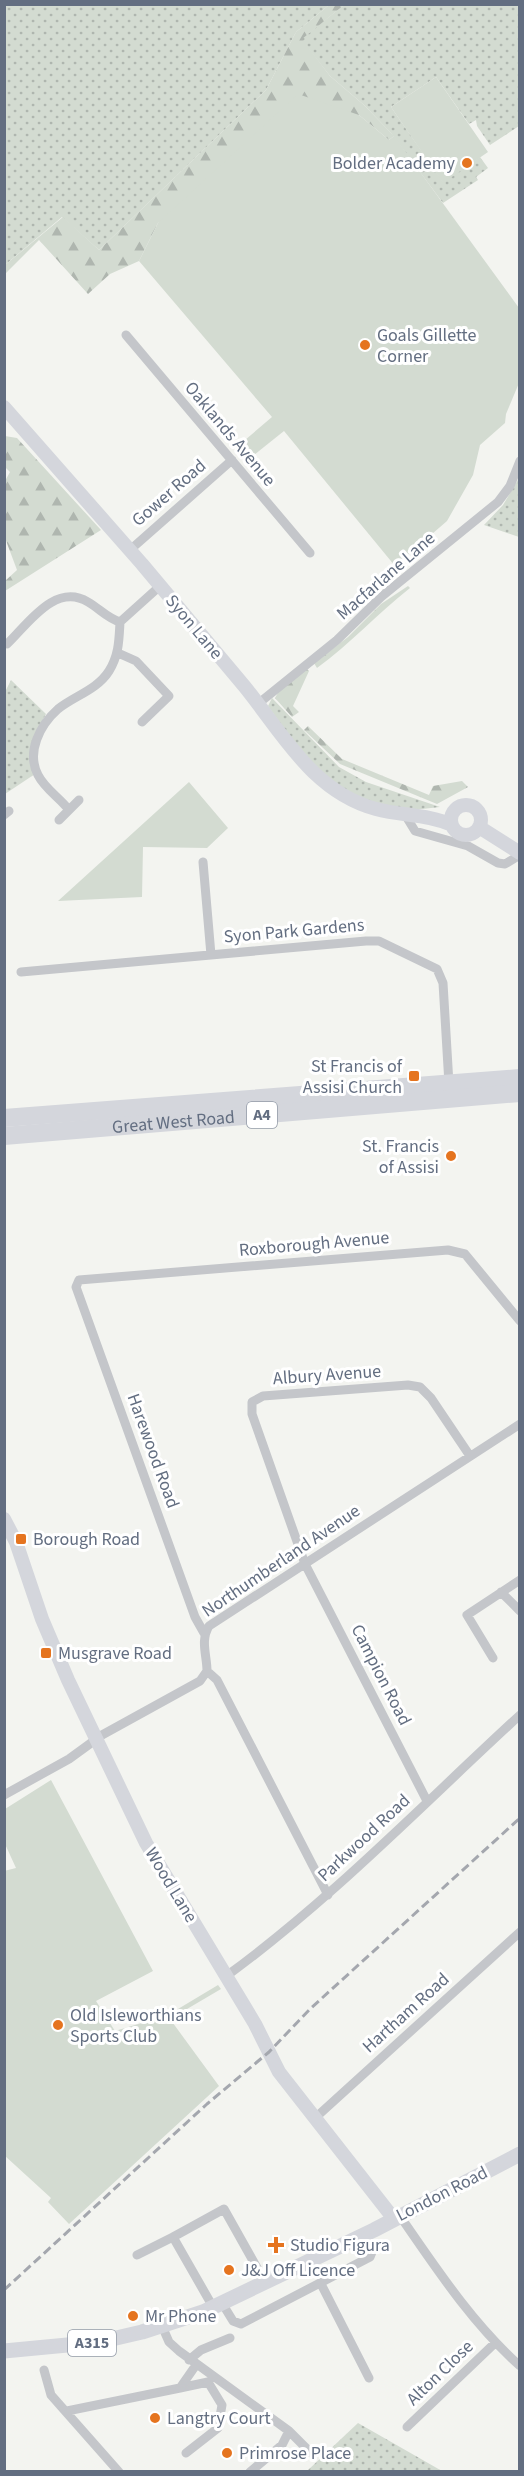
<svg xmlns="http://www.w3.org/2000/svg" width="524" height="2476" font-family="'Source Sans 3',sans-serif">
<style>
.grass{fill:url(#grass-dots)}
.forest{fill:url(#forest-firs)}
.garden{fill:#d3dbd1}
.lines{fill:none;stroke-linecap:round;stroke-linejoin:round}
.street{stroke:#c4c6ca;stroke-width:9}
.secondary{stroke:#d4d6dc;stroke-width:14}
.primary{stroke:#d4d6dc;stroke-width:15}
.highway{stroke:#d4d6dc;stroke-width:18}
.rail{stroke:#a4a7ae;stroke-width:3;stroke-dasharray:9 4.5;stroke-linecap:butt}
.poi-dot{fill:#e5741f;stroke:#fff;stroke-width:2}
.labels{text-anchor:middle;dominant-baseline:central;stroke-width:6;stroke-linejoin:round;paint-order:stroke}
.shield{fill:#fff;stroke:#929aa7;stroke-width:1.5}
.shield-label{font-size:16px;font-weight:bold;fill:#636e81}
.poi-label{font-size:18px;fill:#636e81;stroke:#fff;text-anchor:start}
.street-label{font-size:18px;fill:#636e81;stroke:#fff}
</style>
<defs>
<pattern id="grass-dots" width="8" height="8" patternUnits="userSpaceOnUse" patternTransform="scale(1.5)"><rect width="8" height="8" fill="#d3dbd1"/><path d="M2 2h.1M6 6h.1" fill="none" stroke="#afb6af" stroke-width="1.8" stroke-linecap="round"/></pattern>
<pattern id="forest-firs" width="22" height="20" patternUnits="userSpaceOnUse" patternTransform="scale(1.5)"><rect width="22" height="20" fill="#d3dbd1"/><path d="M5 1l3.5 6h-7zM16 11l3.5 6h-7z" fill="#afb6af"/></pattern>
</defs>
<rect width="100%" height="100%" fill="#f3f4f0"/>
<path class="grass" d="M5,5h324l-33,27 -30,58 -167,160 -37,-33 -57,48z
M344,5h175v121l-29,19 -13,-19 -1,-6 -7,4 -33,-47 -45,30 52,75 37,-25 8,11 -12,9 2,3 -35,23 -52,-70 -27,-28 -34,-29 -29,-37z
M519,478v59l-35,-12 19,-20z
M11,680l35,34 -11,20v40l-30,20 -1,-100z
M272,698l67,69 27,15 74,25 -27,3 -21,-2 -45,-15 -39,-30 -40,-57z
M358,2423l84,48h-135z"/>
<path class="forest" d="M329,5h15l-42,34 28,37 34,29 30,31 -5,4 -30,-25 -201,108 -19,38 -29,13 -22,20 -49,-54 -34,34v-9l58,-48 36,33 167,-160 30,-58z
M5,436l12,2 84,92 -96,61v-10l12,-11 -12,-32v-57l5,-9 -5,-5z
M408,586l2,2c-32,25 -60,56 -93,80l-3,-5 34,-26 33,-33z
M306,668l3,3 -16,35 6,6 -7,5 -17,-19 4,-7z
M308,726l34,33 87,36 4,-9 29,-5 6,6 -31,17 -97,-40 -36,-34z"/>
<path class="garden" d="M436,77l52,75 -45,31 -52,-76z
M298,94l61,21 30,25 5,-4 125,172v75l-13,31 -1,9 -25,22 -7,30 -26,46 -52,45 -111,-135 -35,28 -11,-13 34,-29 -133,-156 19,-38z
M189,782l39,46 -21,20 -64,-1 -1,50 -84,4z
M51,1780l102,191 -57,30 19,30 53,-16 50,-30 3,4 -51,30 49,67 -150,138 -21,-22 3,-4 -47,-43v-284l12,-3 -11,-24v-35z"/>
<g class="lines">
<path class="street" d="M126,335l184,218
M130,550l102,-90
M7,644c21,-20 48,-62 81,-42 12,7 19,16 32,20
M118,653l18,8 33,35 -27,26
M259,703l78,-63 44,-43 117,-95 12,-16 10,-25
M69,810c-9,-12 -24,-21 -31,-35 -12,-23 2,-50 20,-66 16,-13 39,-19 51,-38 10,-16 10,-31 11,-49l40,-36
M404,813l11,18 53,15 30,17 7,1 15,-9
M4,815l5,-4
M59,820l20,-20
M203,862l8,93
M21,972l345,-31h13l58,28 6,14 6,101
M501,1592l19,19
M204,1633l-9,-16 -119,-330 3,-7 369,-30 17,4 55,67
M493,1658l-26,-43 53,-35
M207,1671l10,9 111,215
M4,1795l65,-36 33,-24 98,-54 7,-10c0,-16 -7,-30 2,-45l311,-202
M427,1801l-122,-237 -53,-150v-12l11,-6 145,-11 12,2 11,11 39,58
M225,1977c106,-77 198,-173 295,-262
M314,2119l206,-187
M400,2216c36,52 72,107 120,150
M137,2255l36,-18
M321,2284l48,94
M222,2303l11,18 8,3 129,-67 2,-5 -8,-17
M213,2307l-40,-70 51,-28 41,73
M162,2326l7,16 10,9 110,80 22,22
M189,2360l12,-10 29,-12
M44,2370l7,25 68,77
M180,2388l28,-6 14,23 -4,23 -32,25
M67,2411l113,-23 16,-23
M407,2427l88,-84
M250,2472l32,-27 7,-14"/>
<path class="secondary" d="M4,407l138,157 103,123c38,47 68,105 131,122 26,7 52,5 76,16
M451 820a15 15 0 1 1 30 0a15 15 0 1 1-30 0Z
M479,827l41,26
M4,1519l12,23 26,77 26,61 78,163 109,181 24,48 115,147"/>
<path class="primary" d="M4,2351l95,-9 43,-10 61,-20 171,-82 146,-76"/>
<g class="highway">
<path d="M4,1118l516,-40"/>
<path id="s1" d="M4,1136l516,-43"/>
</g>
<path class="rail" d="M4,2290l203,-186 62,-52 41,-43 210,-191"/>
</g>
<g class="poi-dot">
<circle cx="467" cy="163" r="6"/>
<circle cx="365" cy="345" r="6"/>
<rect x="408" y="1070" width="12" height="12" rx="3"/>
<circle cx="451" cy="1156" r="6"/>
<rect x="15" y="1533" width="12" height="12" rx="3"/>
<rect x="40" y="1647" width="12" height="12" rx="3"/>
<circle cx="58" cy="2025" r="6"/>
<path d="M273 2236h6v6h6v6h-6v6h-6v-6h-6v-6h6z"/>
<circle cx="229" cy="2270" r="6"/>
<circle cx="133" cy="2316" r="6"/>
<circle cx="155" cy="2418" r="6"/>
<circle cx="227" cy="2453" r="6"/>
</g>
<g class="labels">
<g class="shield">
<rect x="247" y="1102" width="30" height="26" rx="4.5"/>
<rect x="68" y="2330" width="48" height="26" rx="4.5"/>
</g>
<g class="shield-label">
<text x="262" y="1115">A4</text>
<text x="92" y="2343">A315</text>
</g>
<g class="poi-label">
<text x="455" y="163" text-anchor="end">Bolder Academy</text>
<text x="377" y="335">Goals Gillette<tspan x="377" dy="21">Corner</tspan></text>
<text x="402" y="1066" text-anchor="end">St Francis of<tspan x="402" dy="21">Assisi Church</tspan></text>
<text x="439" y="1146" text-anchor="end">St. Francis<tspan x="439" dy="21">of Assisi</tspan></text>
<text x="33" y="1539">Borough Road</text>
<text x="58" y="1653">Musgrave Road</text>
<text x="70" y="2015">Old Isleworthians<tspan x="70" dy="21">Sports Club</tspan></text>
<text x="290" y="2245">Studio Figura</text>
<text x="241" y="2270">J&amp;J Off Licence</text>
<text x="145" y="2316">Mr Phone</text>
<text x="167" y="2418">Langtry Court</text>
<text x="239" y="2453">Primrose Place</text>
</g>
<g class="street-label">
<text transform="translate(230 434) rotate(50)">Oaklands Avenue</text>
<text transform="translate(169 493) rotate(-41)">Gower Road</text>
<text transform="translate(386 576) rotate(-41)">Macfarlane Lane</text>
<text transform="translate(194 627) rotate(50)">Syon Lane</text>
<text transform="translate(294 931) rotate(-5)">Syon Park Gardens</text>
<text stroke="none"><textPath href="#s1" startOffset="170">Great West Road</textPath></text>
<text transform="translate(314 1244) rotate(-5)">Roxborough Avenue</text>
<text transform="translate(327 1375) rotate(-4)">Albury Avenue</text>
<text transform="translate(153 1451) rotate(70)">Harewood Road</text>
<text transform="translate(281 1561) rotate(-34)">Northumberland Avenue</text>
<text transform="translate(381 1675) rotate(63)">Campion Road</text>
<text transform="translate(364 1838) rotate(-43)">Parkwood Road</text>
<text transform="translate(171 1885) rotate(59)">Wood Lane</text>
<text transform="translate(406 2013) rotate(-42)">Hartham Road</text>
<text transform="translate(442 2194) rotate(-27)">London Road</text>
<text transform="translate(440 2373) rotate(-44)">Alton Close</text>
</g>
</g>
<rect width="524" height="2476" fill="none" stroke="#636e81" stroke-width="12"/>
</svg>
